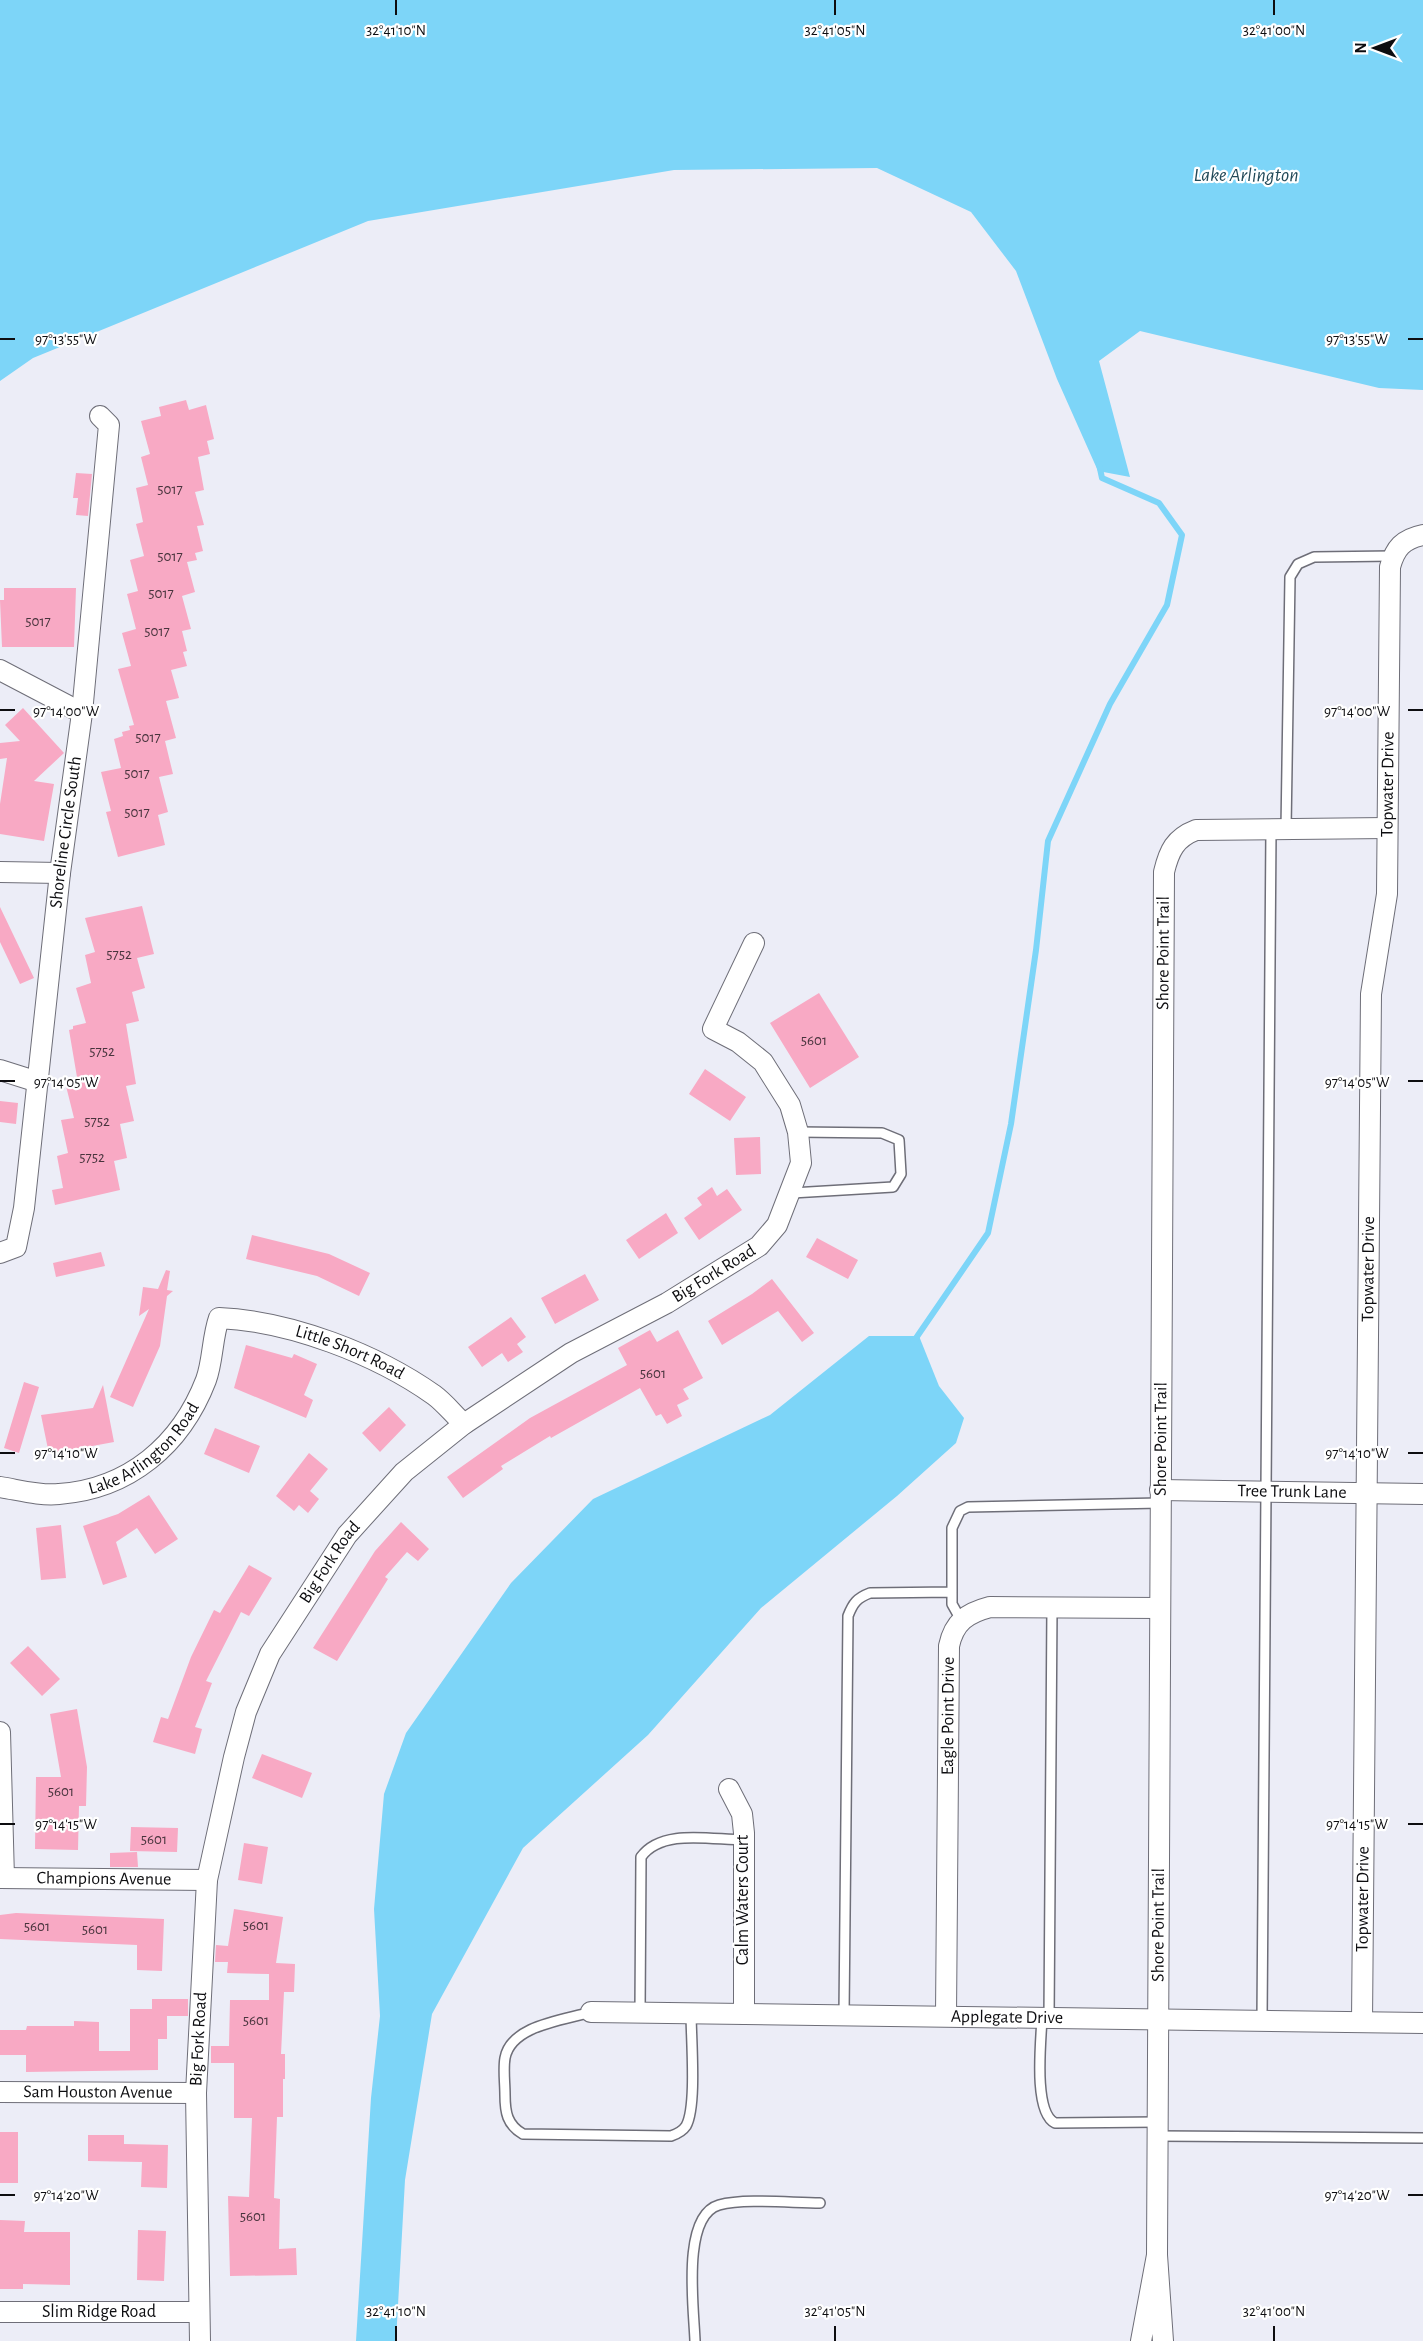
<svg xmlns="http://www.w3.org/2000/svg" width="1423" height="2341" font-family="'Alegreya Sans',sans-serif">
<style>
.water{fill:#7dd5f8}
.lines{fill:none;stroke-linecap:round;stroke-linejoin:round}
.stream{stroke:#7dd5f8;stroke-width:6}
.building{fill:#f8a9c4}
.lane-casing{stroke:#6e6e78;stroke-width:12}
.street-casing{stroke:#6e6e78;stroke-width:22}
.lane{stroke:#fff;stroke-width:9}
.street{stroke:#fff;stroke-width:20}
.ticks{fill:none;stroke:#0d0d10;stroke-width:2}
.labels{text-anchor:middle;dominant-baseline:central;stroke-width:4.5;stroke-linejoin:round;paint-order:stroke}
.number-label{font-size:15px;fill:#48343d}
.street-label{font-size:18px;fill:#0d0d10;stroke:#fff}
.water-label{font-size:20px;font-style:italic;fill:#224a59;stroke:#fff}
.ticks-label{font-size:15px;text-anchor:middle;fill:#0d0d10;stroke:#fff;stroke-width:4.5;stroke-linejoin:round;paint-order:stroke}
</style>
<rect width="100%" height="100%" fill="#ecedf7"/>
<path class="water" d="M0,0h1423v390l-44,-2 -239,-57 -41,30 31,116 -32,-6 -41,-92 -41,-108 -45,-59 -94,-44 -203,2 -306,51 -335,137 -33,23z
M869,1336h50l20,50 25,32 -8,25 -59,53 -136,112 -113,127 -125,113 -91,166 -27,166 -9,161h-40l15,-243 9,-82 -6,-107 10,-115 22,-61 105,-150 82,-84 177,-84z"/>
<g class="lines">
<path class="stream" d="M914,1341l74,-108 23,-109 25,-174 12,-109 62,-137 57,-99 15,-70 -23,-32 -57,-25 -3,-14"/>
</g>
<path class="building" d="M186,400l3,10 17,-5 8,34 -7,2 3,13 -12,3 6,33 -9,2 9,33 -7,1 6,25 -8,2 2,7 -10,2 8,30 -13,4 9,33 -9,2 5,20 -4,1 4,14 -16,4 8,28 -13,3 10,37 -11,3 8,33 -14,3 9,35 -10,3 7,30 -47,12 -12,-45 5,-1 -10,-39 20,-4 -7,-29 9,-3 -1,-4 8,-2 -1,-4 5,-1 -16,-56 13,-3 -9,-33 14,-4 -9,-35 11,-3 -8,-31 14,-4 -8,-32 7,-2 -7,-34 12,-3 -7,-28 9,-3 -9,-33 20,-5 -2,-9z
M76,473l16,1 -4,42 -12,-1 2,-17h-5z
M4,588h72l-2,59h-72l-2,-47h4z
M23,708l41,45 -30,28 20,3 -10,57 -44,-7v-30l7,-46 -7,1v-16l20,-2 -15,-16z
M142,906l12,48 -17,4 8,30 -13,4 7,29 -13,3 10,60 -10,2 8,35 -14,3 7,34 -13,3 6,29 -65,15 -3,-15 11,-2 -6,-32 11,-3 -7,-33 13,-2 -8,-32 12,-3 -9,-53 4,-1v-3l13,-3 -10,-35 15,-5 -6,-28 10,-3 -10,-34z
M0,907l34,71 -14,6 -20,-42z
M819,993l40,64 -49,31 -40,-65z
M705,1069l41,28 -16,24 -41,-27z
M0,1101l18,2 -2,21 -16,-2z
M760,1137l1,37 -25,1 -2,-37z
M712,1187l5,9 10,-7 15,21 -43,30 -15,-22 18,-13 -5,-7z
M666,1213l12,20 -39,26 -13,-19z
M252,1235l77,19 41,19 -11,23 -42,-20 -71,-17z
M817,1238l41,22 -10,19 -42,-22z
M101,1252l4,14 -49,11 -3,-14z
M166,1270l4,1 -3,19 6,1 -6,5 -7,50 -27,61 -23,-10 39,-88 -10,7 4,-29 15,2z
M585,1274l14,26 -44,24 -14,-26z
M772,1279l42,54 -12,9 -24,-31 -56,34 -14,-24 44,-27z
M511,1317l15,20 -9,7 6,8 -15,10 -6,-9 -20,14 -14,-20z
M650,1330l7,12 21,-12 25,48 -20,11 6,10 -12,6 5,11 -15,8 -6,-10 -5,2 -16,-28 -89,50 -1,-2 -49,30 2,3 -40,29 -16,-21 83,-59 97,-53 -9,-17z
M246,1345l46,13 2,-4 23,10 -13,31 9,5 -7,18 -72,-30z
M24,1382l15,5 -20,66 -15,-5z
M103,1385l11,57 -65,12 -8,-39 52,-7z
M389,1407l17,18 -26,27 -18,-19z
M215,1428l45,18 -11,27 -45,-19z
M309,1453l19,16 -18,22 9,8 -11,14 -9,-8 -5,6 -18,-15z
M149,1495l29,44 -23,15 -18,-26 -21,14 11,35 -24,8 -20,-59 35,-12z
M401,1522l28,27 -11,12 -11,-9 -22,25 3,2 -51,82 -24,-13 62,-97z
M61,1525l5,53 -25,2 -5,-52z
M249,1565l23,13 -23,38 -8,-4 -35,69 6,2 -17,44 7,2 -7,25 -42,-12 8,-25 7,2 23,-62 23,-47 6,3z
M28,1646l32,33 -18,17 -32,-33z
M77,1709l10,58 -1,39h-7l-1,44 -43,-1 1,-72h25l-11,-63z
M262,1754l50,19 -10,25 -50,-20z
M131,1827l47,1 -1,24 -47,-1z
M244,1843l24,4 -6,37 -24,-4z
M137,1852l1,15h-28v-14z
M234,1909l49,8 -7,46 19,1 -1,28h-10l-3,62h4v25h-2v38h-6l-3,81 6,1 -1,50 17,-1 1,27 -67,1 -2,-80 21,1 3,-79h-18v-55h-23v-17h18l1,-46h39v-26l-42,-1 1,-11h-13l1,-17 12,1z
M16,1913l148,6 -2,52 -25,-1v-25l-137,-6v-24z
M152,1999h36v17h-21v23h-9v31l-132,2v-17h-26v-25h26l1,-4h47v-5l25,1v29h31v-42h22z
M0,2132h18v51h-18z
M88,2135h36v9l44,1 -1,43 -26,-1 1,-25 -54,-1z
M0,2220l25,1 -1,11h46v53l-47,-1v5h-23z
M138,2230l28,1 -2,50 -27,-1z"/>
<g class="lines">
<g class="lane-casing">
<path id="lane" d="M1286,829l4,-252 8,-13 16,-7 79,-1
M792,1193l101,-6 8,-13 -2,-34 -17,-7 -84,-1
M961,1620l-9,-16v-76l8,-17 8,-4 192,-4
M591,2012c-26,8 -80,13 -86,46 -2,11 0,25 0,37 0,17 2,30 18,39l148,2c6,-2 11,-4 15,-10 11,-19 5,-88 5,-113
M640,2012l1,-155c21,-29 71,-17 103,-17
M844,2015l4,-399c5,-13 9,-18 22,-23l82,-1
M1042,2018c-1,23 -9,94 13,105l103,-1
M1049,2018l3,-411
M1262,2020l9,-1191
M1157,2136l266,2
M695,2341c-1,-32 -14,-125 24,-136 26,-7 73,-2 101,-2"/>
</g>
<g class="street-casing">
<g id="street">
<path d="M0,670l82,43"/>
<path d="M0,872l60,1"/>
<path d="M0,1070l38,12"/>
<path id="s1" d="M0,1253l16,-6 8,-39 36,-335 22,-160 27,-288 -9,-9"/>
<path id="s2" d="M0,1487c19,3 40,9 59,7 70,-5 122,-49 147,-114 7,-19 6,-42 13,-62 71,3 157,36 215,77 11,8 20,20 30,29"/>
<path id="s3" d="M1160,1490l263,4"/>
<path d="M0,1732l4,146"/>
<path d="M729,1789l13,25 2,19v181"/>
<path id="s4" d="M0,1878l207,2"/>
<path id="s5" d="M591,2012l832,11"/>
<path id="s6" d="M946,2016l3,-370c5,-24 18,-33 41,-39l170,1"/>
<path id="s7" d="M1362,2022l9,-1028 16,-100 3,-327c5,-19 13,-28 33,-32"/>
<path id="s8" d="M0,2092l196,1"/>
<path id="s9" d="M1157,2255l7,-1383c5,-21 11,-34 32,-42l191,-2"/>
<path id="s10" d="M0,2312h199"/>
<path id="s11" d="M200,2341l-4,-248 11,-213 27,-123 12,-45 24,-58 77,-119 57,-63 60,-48 107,-71 96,-50 92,-57 18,-21 24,-62 -3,-31 -8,-27 -27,-43 -25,-20 -25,-13 41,-86"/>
<path d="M1141,2341l16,-86 6,86"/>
</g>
</g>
<use href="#lane" class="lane"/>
<use href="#street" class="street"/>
</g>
<path class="ticks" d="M396,0v15M835,0v15M1274,0v15M0,339h15M1408,339h15M0,710h15M1408,710h15M0,1081h15M1408,1081h15M0,1453h15M1408,1453h15M0,1824h15M1408,1824h15M0,2195h15M1408,2195h15M396,2326v15M835,2326v15M1274,2326v15"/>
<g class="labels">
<g class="number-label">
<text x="170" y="489">5017</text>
<text x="170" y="556">5017</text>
<text x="161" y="593">5017</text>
<text x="38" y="621">5017</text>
<text x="157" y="631">5017</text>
<text x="148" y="737">5017</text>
<text x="137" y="773">5017</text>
<text x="137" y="812">5017</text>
<text x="119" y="954">5752</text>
<text x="814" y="1040">5601</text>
<text x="102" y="1051">5752</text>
<text x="97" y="1121">5752</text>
<text x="92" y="1157">5752</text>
<text x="653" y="1373">5601</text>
<text x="61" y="1791">5601</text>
<text x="154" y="1839">5601</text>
<text x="256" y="1925">5601</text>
<text x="37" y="1926">5601</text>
<text x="95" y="1929">5601</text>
<text x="256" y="2020">5601</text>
<text x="253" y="2216">5601</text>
</g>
<g class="street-label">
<text stroke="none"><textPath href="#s7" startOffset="1239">Topwater Drive</textPath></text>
<text stroke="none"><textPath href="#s1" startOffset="435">Shoreline Circle South</textPath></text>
<text stroke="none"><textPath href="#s9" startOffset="1302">Shore Point Trail</textPath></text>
<text stroke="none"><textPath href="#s7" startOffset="753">Topwater Drive</textPath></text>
<text stroke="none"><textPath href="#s11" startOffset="1292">Big Fork Road</textPath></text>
<text stroke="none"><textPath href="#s2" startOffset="456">Little Short Road</textPath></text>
<text stroke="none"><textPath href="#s9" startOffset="816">Shore Point Trail</textPath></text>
<text stroke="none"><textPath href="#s2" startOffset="160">Lake Arlington Road</textPath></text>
<text stroke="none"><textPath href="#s3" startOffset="132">Tree Trunk Lane</textPath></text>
<text stroke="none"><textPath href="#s11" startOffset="806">Big Fork Road</textPath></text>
<text stroke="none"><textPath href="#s6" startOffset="300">Eagle Point Drive</textPath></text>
<text stroke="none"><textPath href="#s4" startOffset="104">Champions Avenue</textPath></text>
<text stroke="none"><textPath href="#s7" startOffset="123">Topwater Drive</textPath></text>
<text transform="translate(743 1900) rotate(-90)">Calm Waters Court</text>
<text stroke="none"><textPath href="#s9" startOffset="330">Shore Point Trail</textPath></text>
<text stroke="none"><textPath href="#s5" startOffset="416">Applegate Drive</textPath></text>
<text stroke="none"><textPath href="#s11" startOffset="302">Big Fork Road</textPath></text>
<text stroke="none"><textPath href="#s8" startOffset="98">Sam Houston Avenue</textPath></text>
<text stroke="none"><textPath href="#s10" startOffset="99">Slim Ridge Road</textPath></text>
</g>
<g class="water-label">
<text x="1246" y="175">Lake Arlington</text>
</g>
</g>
<g class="ticks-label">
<text x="396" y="35">32°41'10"N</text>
<text x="835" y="35">32°41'05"N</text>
<text x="1274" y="35">32°41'00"N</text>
<text x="1357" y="344">97°13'55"W</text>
<text x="66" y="344">97°13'55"W</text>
<text x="1357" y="716">97°14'00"W</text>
<text x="66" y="716">97°14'00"W</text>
<text x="1357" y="1087">97°14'05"W</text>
<text x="66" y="1087">97°14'05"W</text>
<text x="1357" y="1458">97°14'10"W</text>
<text x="66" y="1458">97°14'10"W</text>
<text x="1357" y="1829">97°14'15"W</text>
<text x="66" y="1829">97°14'15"W</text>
<text x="1357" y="2200">97°14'20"W</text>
<text x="66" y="2200">97°14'20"W</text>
<text x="396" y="2316">32°41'10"N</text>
<text x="835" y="2316">32°41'05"N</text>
<text x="1274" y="2316">32°41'00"N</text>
</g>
<g transform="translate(1375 48) rotate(270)" stroke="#ffffff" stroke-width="4.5" paint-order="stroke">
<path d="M0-4.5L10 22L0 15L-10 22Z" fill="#0d0d10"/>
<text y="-9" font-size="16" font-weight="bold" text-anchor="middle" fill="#0d0d10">N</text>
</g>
</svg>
